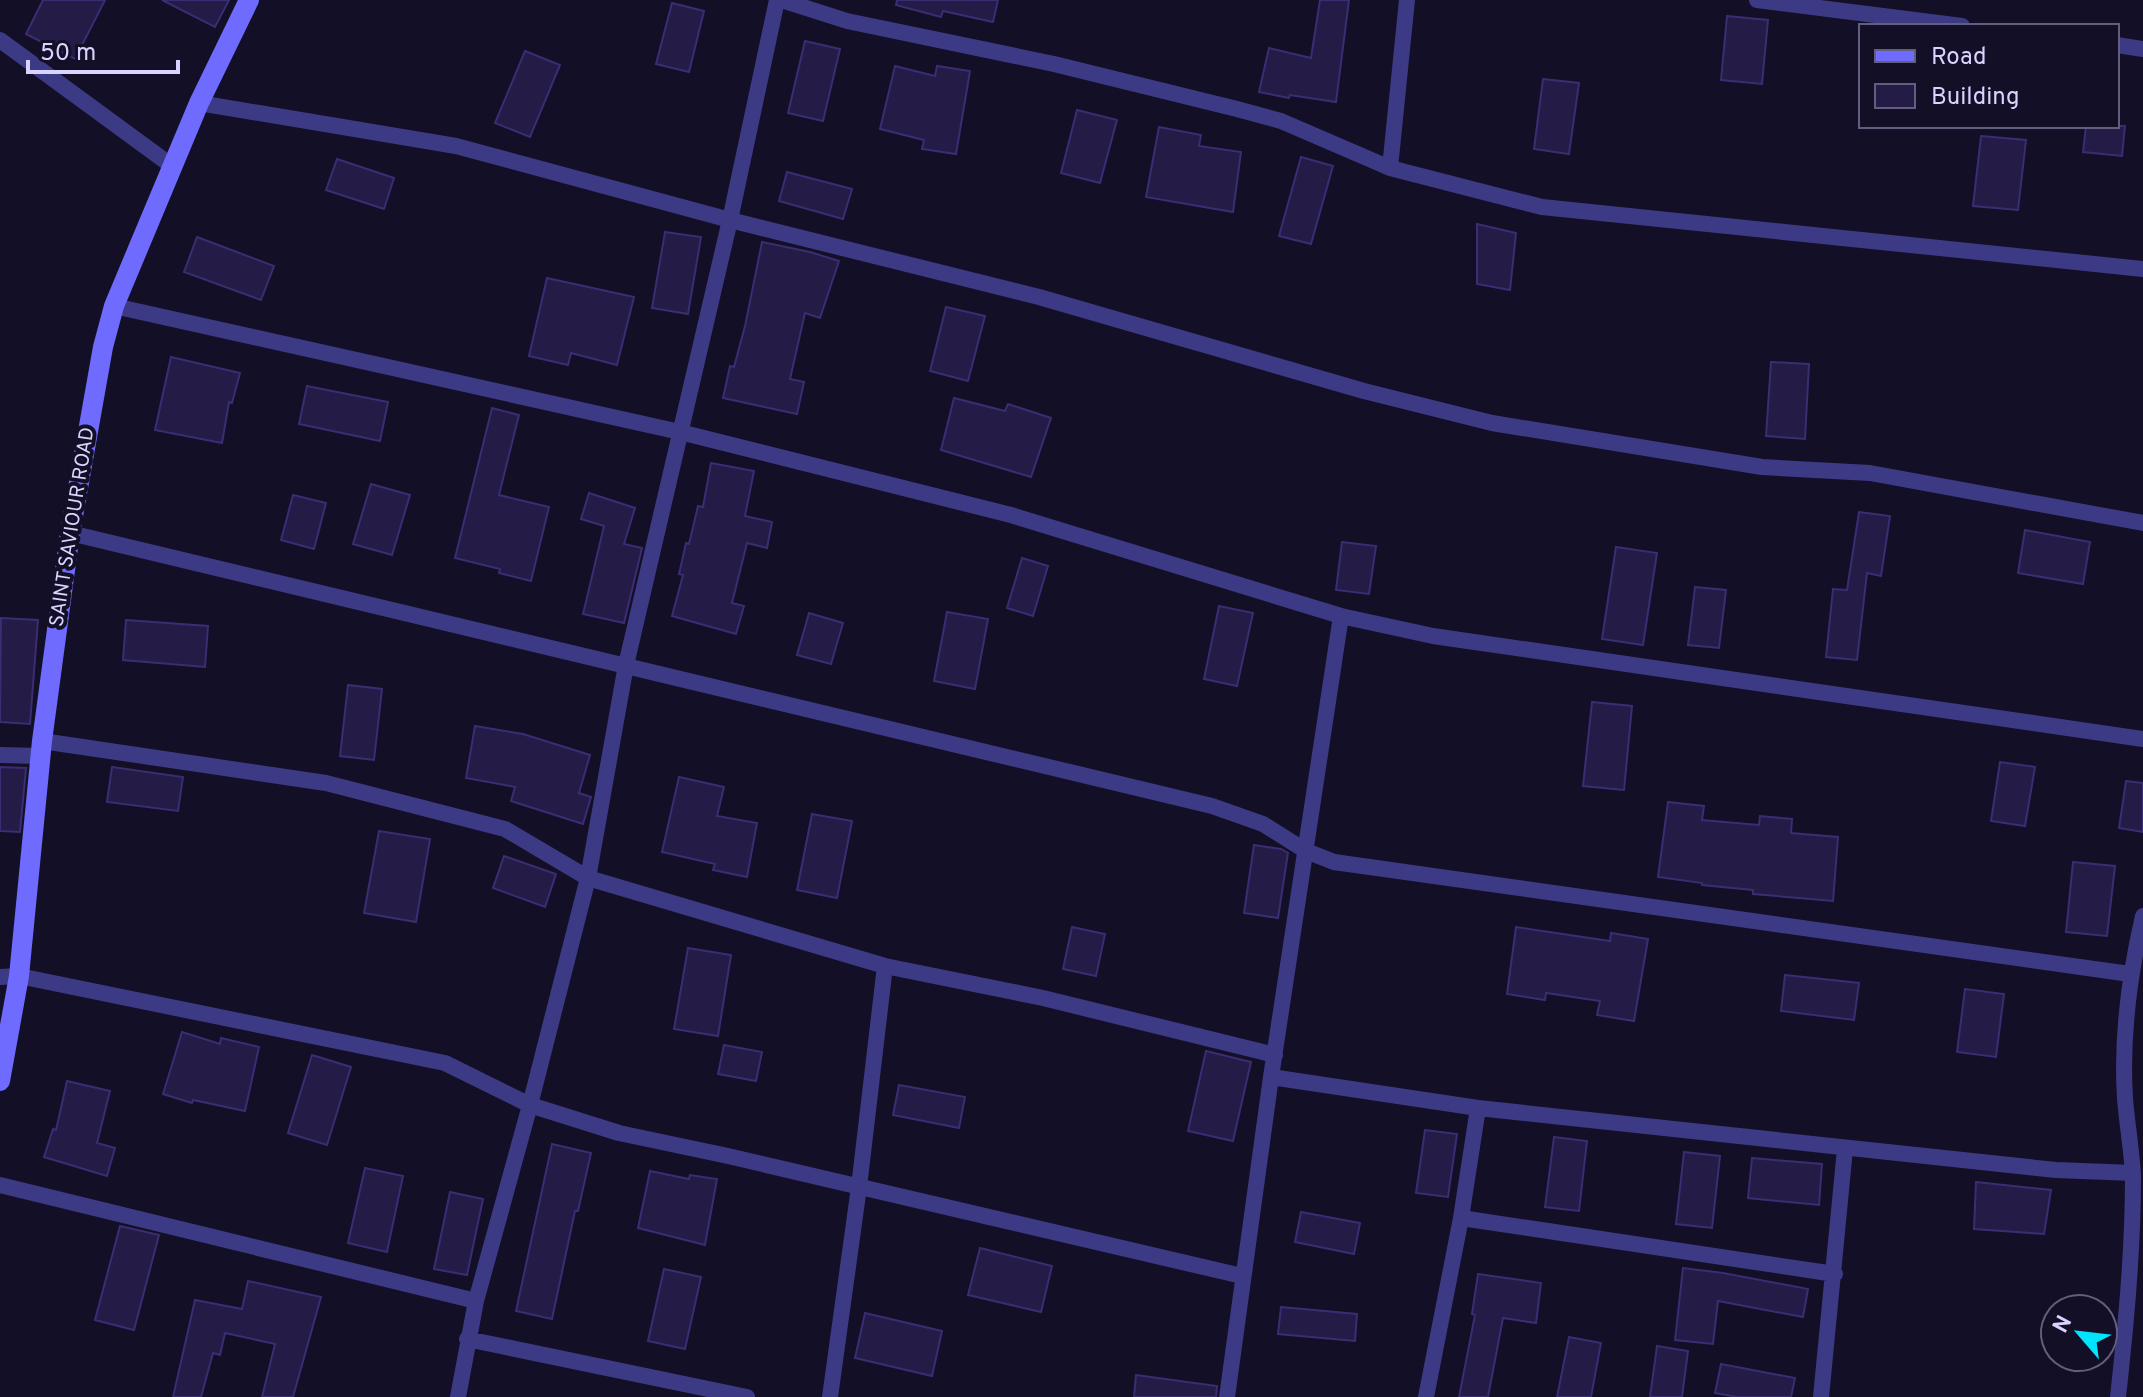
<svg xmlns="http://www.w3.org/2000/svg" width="2143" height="1397" font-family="Overpass,sans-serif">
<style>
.building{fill:#241b47;stroke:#3b2d73;stroke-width:2}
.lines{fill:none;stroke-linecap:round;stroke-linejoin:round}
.street{stroke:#3d3a85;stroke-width:16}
.secondary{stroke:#6f6bff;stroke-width:20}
.labels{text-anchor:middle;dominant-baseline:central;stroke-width:8;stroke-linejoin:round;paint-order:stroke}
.street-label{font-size:20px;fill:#d9d4ff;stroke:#130f26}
</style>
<rect width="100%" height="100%" fill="#130f26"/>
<path class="building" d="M43,0h62l-30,59 -49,-25z
M162,0h67l-14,27z
M897,0h101l-5,22 -50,-11 -2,6 -45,-12z
M1320,0h29l-13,102 -46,-7 -1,3 -30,-6 10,-44 42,10z
M672,3l32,8 -15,61 -33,-8z
M1727,16l41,4 -6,64 -41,-4z
M805,41l35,8 -17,72 -35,-8z
M525,51l35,14 -30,72 -35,-14z
M895,66l40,10 2,-10 33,5 -14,83 -34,-5 2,-9 -44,-11z
M1543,79l36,4 -10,71 -35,-5z
M1077,110l40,10 -17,63 -39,-10z
M2086,126h39l-3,30 -39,-4z
M1159,127l42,8 -2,11 42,6 -8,60 -87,-15z
M1981,136l45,4 -8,70 -45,-4z
M1301,157l32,9 -22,78 -32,-8z
M337,159l57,19 -10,31 -58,-19z
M787,172l65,17 -9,30 -64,-18z
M1477,224l39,9 -6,57 -33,-6z
M665,232l36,5 -13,77 -36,-6z
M197,237l77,29 -13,34 -77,-28z
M762,242l48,10 29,9 -19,57 -15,-5 -15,66 14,3 -7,32 -74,-16 7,-32 4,1 11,-41z
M547,278l87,19 -17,68 -46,-12 -3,12 -39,-9z
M946,307l39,9 -17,65 -38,-10z
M171,357l69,16 -8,30 -3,-1 -7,41 -67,-13z
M1771,362l38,2 -4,75 -39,-3z
M307,386l81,16 -8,39 -81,-17z
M954,398l51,13 3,-7 43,14 -20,59 -90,-27z
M492,408l27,7 -20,80 50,12 -18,74 -32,-8 1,-4 -45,-11z
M711,463l43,8 -9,45 27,6 -5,26 -20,-5 -15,60 12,3 -8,28 -64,-18 11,-41 -4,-1 7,-31 3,1 9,-38 5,1z
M371,484l39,11 -18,60 -39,-11z
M589,493l46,15 -11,36 18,4 -18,75 -41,-9 21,-88 -23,-7z
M293,495l33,8 -12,46 -33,-9z
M1859,512l31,4 -9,60 -14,-3 -10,87 -31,-3 7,-68 14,1z
M2025,530l65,12 -7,42 -65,-11z
M1342,542l34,4 -7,48 -33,-4z
M1616,547l41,6 -14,92 -41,-6z
M1022,558l26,8 -15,50 -26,-8z
M1695,587l31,3 -7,58 -31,-3z
M1219,606l34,7 -16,73 -33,-7z
M947,612l41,7 -13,70 -41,-8z
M809,613l34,10 -12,41 -34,-9z
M1,618l37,2 -8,104 -30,-2z
M126,620l82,6 -3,41 -82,-7z
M348,685l34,4 -8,71 -34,-4z
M1592,702l40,4 -8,84 -41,-4z
M475,726l48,8 67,21 -11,38 12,4 -8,27 -72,-23 4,-14 -49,-9z
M2000,762l35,5 -10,59 -34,-5z
M0,767l26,1 -6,64 -20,-1z
M112,767l71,10 -5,34 -71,-9z
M679,777l45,10 -7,29 40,7 -10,54 -34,-7 2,-6 -53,-12z
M2126,781l17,2v49l-24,-4z
M1668,802l36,4 -2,14 57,5 1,-9 32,3 -1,14 47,4 -5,64 -80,-7v-4l-51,-5v-2l-44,-6z
M812,814l40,7 -15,77 -40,-8z
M379,831l51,8 -14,83 -52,-9z
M1254,845l27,4 7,4 -10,65 -34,-5z
M504,856l52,18 -11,33 -52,-19z
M2073,862l42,4 -8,70 -41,-4z
M1072,927l33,7 -9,42 -33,-7z
M1516,927l94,14 1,-8 37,6 -14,82 -37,-6 3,-14 -54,-8 -1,7 -38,-6z
M688,948l43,7 -13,81 -44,-7z
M1785,975l74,8 -5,37 -73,-9z
M1965,989l39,5 -8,63 -39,-5z
M182,1032l38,12 1,-6 38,9 -14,64 -52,-11 -1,3 -29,-9z
M724,1045l38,7 -6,29 -38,-7z
M1206,1051l45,11 -18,79 -45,-10z
M312,1055l39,12 -24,78 -39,-12z
M67,1081l43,10 -13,52 18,5 -8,28 -63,-19 9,-28 3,1z
M899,1085l66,12 -6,31 -66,-13z
M1425,1130l32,4 -9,63 -32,-4z
M1554,1137l33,4 -8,70 -34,-4z
M552,1144l39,9 -13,58h-3l-23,108 -36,-8z
M1684,1152l36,4 -8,72 -36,-4z
M1752,1158l70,6 -3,41 -71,-7z
M365,1168l38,8 -16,76 -39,-9z
M650,1171l39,8 1,-4 27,4 -12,66 -67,-17z
M1976,1182l75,8 -7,44 -70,-5z
M450,1192l33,7 -16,76 -33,-6z
M1301,1212l59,11 -6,31 -59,-12z
M120,1226l39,9 -25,95 -39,-10z
M980,1248l72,18 -11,46 -73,-17z
M1683,1268l40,5 85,16 -5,28 -85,-16 -5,43 -38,-4z
M664,1269l37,8 -16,72 -37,-8z
M1478,1274l63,9 -5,40 -33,-5 -15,79h-29l16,-82 -3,-1z
M248,1281l73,16 -28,100h-31l13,-53 -50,-11 -5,22 -7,-2 -12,44h-28l22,-97 47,9z
M1281,1307l76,7 -2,27 -77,-7z
M865,1313l77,18 -10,45 -77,-18z
M1569,1337l32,6 -10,54h-34z
M1657,1346l31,5 -6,46h-32z
M1721,1364l74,14 -4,19h-54l-22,-4z
M1136,1375l81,11 -1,11h-82z"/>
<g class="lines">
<path class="street" d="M781,0l66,21 207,43 183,45 44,12 109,47 152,39 601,62
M1757,0l205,26
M0,40l172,126
M2117,45l26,4
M199,103l257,43 274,74 309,77 325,94 128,32 270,44 108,6 273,50
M1390,168l17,-168
M114,306l566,126 331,83 330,101 92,20 710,103
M70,533l1142,273 51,18 43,27 28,11 796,112
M42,741l284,42 179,46 83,49 297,88 158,32 232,57
M0,755l40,1
M0,977l19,-1 426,87 85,42 89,28 109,23 514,120
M1271,1077l207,31 578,62 77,3
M0,1185l476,116
M1461,1218l374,56
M467,1339l280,58
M458,1397l18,-96 54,-196 58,-227 38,-213 104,-445 47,-220
M830,1397l29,-210 26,-221
M1227,1397l44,-320 70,-461
M1426,1397l35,-179 17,-110
M1821,1397l24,-248
M2118,1397c8,-73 15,-146 15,-220 -1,-26 -6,-52 -8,-79 -4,-62 4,-121 18,-182"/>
<path class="secondary" d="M0,1081l19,-105 23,-235 28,-208 33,-186 11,-41 85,-203 50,-103"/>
</g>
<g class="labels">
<g class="street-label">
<text transform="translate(73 527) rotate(-81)">SAINT SAVIOUR ROAD</text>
</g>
</g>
<rect x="1859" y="24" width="260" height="104" fill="#130f26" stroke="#625e7d" stroke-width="2"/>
<rect x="1875" y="50" width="40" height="12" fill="#6f6bff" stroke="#625e7d" stroke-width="2"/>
<text x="1931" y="64" font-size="24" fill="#d9d4ff">Road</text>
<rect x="1875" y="84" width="40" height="24" fill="#241b47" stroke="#625e7d" stroke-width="2"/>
<text x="1931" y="104" font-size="24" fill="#d9d4ff">Building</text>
<g transform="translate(2079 1333) rotate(298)"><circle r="38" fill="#130f26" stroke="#625e7d" stroke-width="2"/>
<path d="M0-6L14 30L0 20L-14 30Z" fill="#00e5ff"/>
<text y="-12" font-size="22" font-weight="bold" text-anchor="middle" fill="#d9d4ff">N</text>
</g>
<path d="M28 60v12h150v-12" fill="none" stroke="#d9d4ff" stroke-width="4"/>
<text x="40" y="60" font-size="24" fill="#d9d4ff" stroke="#130f26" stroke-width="6" paint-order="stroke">50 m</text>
</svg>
